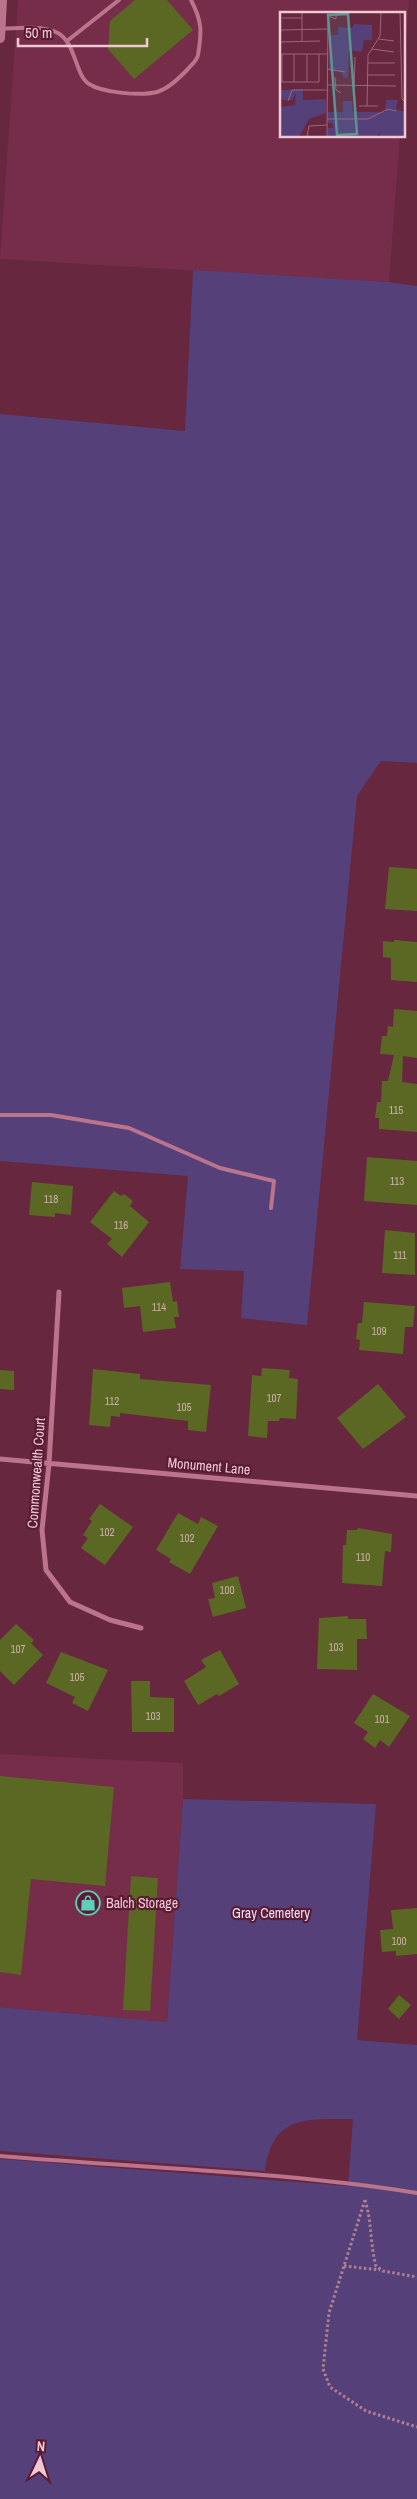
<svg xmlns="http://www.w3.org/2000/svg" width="417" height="2499" font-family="'Archivo Narrow',sans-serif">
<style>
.built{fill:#752d49}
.green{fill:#554079}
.building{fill:#5b6824}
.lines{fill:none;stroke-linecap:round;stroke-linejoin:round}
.path{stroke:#b27f90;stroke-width:3;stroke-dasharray:2.5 2.5;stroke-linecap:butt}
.lane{stroke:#bb748b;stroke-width:4}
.street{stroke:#bb748b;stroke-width:5}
.secondary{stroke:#bb748b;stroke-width:10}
.labels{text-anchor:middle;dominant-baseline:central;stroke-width:4.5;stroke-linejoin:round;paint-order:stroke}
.number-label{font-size:11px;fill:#cbb0a7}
.street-label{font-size:14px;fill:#f0c8d3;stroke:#5a1c34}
.poi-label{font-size:14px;fill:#f0c8d3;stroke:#5a1c34;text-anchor:start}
.park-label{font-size:14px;fill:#e7dffa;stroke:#5a1c34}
.inset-road{fill:none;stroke:#9d677a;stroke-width:1}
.view{fill:#5e9391;fill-opacity:0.15;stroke:#5e9391;stroke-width:2.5}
.inset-edge{fill:none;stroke:#f0c8d3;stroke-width:2.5}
</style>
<rect width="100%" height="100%" fill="#66273f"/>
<path class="built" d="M18,0h391l-6,84v-70h-122v122h119l-11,146 -389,-23z
M0,1754l183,9v36l-16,223 -167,-15z"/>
<path class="green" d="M193,270l196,12 28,4v477l-36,-2 -24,35 -50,529 -66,-7 3,-47 -64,-2 8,-93 -188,-15v-747l185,17z
M183,1799l193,5 -19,236 60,5v454h-417v-340l348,27 5,-67c-45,0 -81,-5 -88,52l-265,-20v-144l167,15z"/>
<path class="building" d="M135,0h32l26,30 -59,49 -26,-30 2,-28z
M389,867l28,2v42l-32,-2z
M394,940l23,2v40l-26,-2v-22l-8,-1v-16l11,1z
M394,1009l23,2v47l-14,-2 -1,26 15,2v48l-38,-3v-11h-4l2,-16h4l1,-21h6l6,-26 -14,-1 2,-18h5l1,-10 5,1z
M367,1157l50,4v44l-53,-4z
M32,1182l41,4 -2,29 -16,-2v4l-26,-2z
M114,1191l7,5 3,-2 9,7 -3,5 19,16 -27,35 -15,-13 5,-5 -22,-17z
M385,1230l30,3v42l-33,-2z
M170,1282l3,20 4,-1 2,16h-5l2,11 -33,4 -3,-26 -16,2 -2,-20z
M364,1302l51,4 -2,21h-8l-2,27 -44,-4 1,-10 -4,-1 2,-16h4z
M262,1368l28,2 -1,8 9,1 -2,40 -16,-1 -1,3h-11l-1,17 -19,-2 4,-61 9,1z
M93,1369l47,5v5l71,6 -5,47 -18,-2v-9l-68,-8v4l-9,-1 -1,11 -21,-2z
M0,1370l14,1v19l-14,-1z
M378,1384l28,33 -43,32 -26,-31z
M100,1504l33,23 -28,38 -24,-17 7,-10 -5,-3 9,-14 -3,-2z
M178,1513l20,11 3,-7 17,9 -28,48 -21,-12 2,-3 -15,-9z
M358,1528l34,6 -1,18 -6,-1 -3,35 -40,-3 1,-38h3l1,-15h10z
M238,1576l8,32 -33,9 -5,-18 7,-1 -3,-15z
M348,1616v3h18l1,20h-10v31l-40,-1 2,-51z
M16,1624l18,16 -3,3 12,12 -29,30 -14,-14v-31z
M220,1650l19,34 -20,12 -2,-2 -19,11 -14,-24 22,-14 -5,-7z
M61,1652l47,18 -20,41 -16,-8 3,-6 -29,-14z
M131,1681h19v16l24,1v34h-42z
M373,1694l37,22 -21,31 -9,-7 -5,8 -12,-9 5,-7 -14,-9z
M0,1776l114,11 -9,99 -74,-7 -10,96 -21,-3z
M131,1876l27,2 -8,133 -27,-1z
M417,1908v46l-21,2v-5l-14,1 -2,-22 13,-1 -2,-19z
M399,1995l12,10 -12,14 -11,-10z"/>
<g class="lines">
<path class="path" d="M365,2200l-36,113 -6,56 7,18 36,24 51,16
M365,2200c7,22 5,44 11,66l7,5 34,6
M344,2266l36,4"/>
<path class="lane" d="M1,29c16,-1 41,-4 57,4 18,10 17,42 31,51 14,9 52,12 68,8 12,-4 21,-13 30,-22 4,-5 10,-9 11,-15 4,-24 4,-34 -7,-55
M67,41l52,-41
M0,1115h51l78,13 91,40 54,13 -3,27
M0,2156c139,12 279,15 417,37"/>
<path class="street" d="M59,1292l-10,172 -7,66 4,40 24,32 40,18 31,8
M0,1459l417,37"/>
<path class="secondary" d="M0,38l2,-38"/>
</g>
<defs>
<g id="shop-ring" transform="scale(1.25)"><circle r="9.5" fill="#5a1c34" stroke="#5dceb9" stroke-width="1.5"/><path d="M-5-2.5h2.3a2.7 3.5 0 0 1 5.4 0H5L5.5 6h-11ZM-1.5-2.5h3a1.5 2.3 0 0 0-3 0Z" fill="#5dceb9"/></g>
</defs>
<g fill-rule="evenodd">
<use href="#shop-ring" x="88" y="1903"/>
</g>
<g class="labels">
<g class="number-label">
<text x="396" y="1110">115</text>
<text x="397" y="1181">113</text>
<text x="51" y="1199">118</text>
<text x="121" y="1225">116</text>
<text x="400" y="1255">111</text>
<text x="159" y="1307">114</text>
<text x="379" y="1331">109</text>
<text x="274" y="1398">107</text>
<text x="112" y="1401">112</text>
<text x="184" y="1407">105</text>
<text x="107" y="1532">102</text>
<text x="187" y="1538">102</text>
<text x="363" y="1557">110</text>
<text x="227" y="1590">100</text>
<text x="336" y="1647">103</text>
<text x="18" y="1649">107</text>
<text x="77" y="1677">105</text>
<text x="153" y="1716">103</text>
<text x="382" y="1719">101</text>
<text x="399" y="1941">100</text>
</g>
<g class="street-label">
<text transform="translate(209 1466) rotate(5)">Monument Lane</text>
<text transform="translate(36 1473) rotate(-86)">Commonwealth Court</text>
</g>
<g class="poi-label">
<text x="106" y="1903">Balch Storage</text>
</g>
<g class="park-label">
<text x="271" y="1913">Gray Cemetery</text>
</g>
</g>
<g transform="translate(280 12)">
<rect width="125" height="125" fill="#66273f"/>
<path d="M74,12l18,1v15h-8l-2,12 -13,-2 -1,28h-4l-3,-7h-12v-36h9v-8l14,1zM23,77v11l23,-1v14l-17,6 -10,18h-19v-30l15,-2 1,-12 -4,7h-10l-2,-10zM106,88h12l-2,9 9,3v25h-24l-2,-4 -2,4h-49v-9h5l-1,-5h-4v-11h15v-11h9l1,11h32z" fill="#554079"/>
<path class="inset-road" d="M22,0v29M120,0l2,87 3,3M48,4l8,3v-7M2,6h20M1,18l47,-1M99,27l15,2M1,30l39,-1M92,37l22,3M14,42v28M27,42v28M39,42v28h-37v-28h45M88,51h27M47,57l18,3M88,63h27M55,65l1,13 5,3M48,73l68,1M74,81l1,-36M8,89l4,-11h35M79,94h19M87,94l1,-51 12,-19 1,-24M47,107h41l20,-10 8,2M27,125l2,-11 18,-1M47,125l1,-125"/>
<path class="view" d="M68,2l9,120 -20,1 -9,-120z"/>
<rect width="125" height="125" class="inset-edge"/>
</g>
<g transform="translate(40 2459) rotate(4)" stroke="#5a1c34" stroke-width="4" paint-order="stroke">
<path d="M0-4L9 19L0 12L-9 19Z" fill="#f0c8d3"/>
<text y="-8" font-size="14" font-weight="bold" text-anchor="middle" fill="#f0c8d3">N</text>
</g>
<path d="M18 38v8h129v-8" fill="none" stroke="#f0c8d3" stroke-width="2.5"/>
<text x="25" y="38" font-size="15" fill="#f0c8d3" stroke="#5a1c34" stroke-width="4" paint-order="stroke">50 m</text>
</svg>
